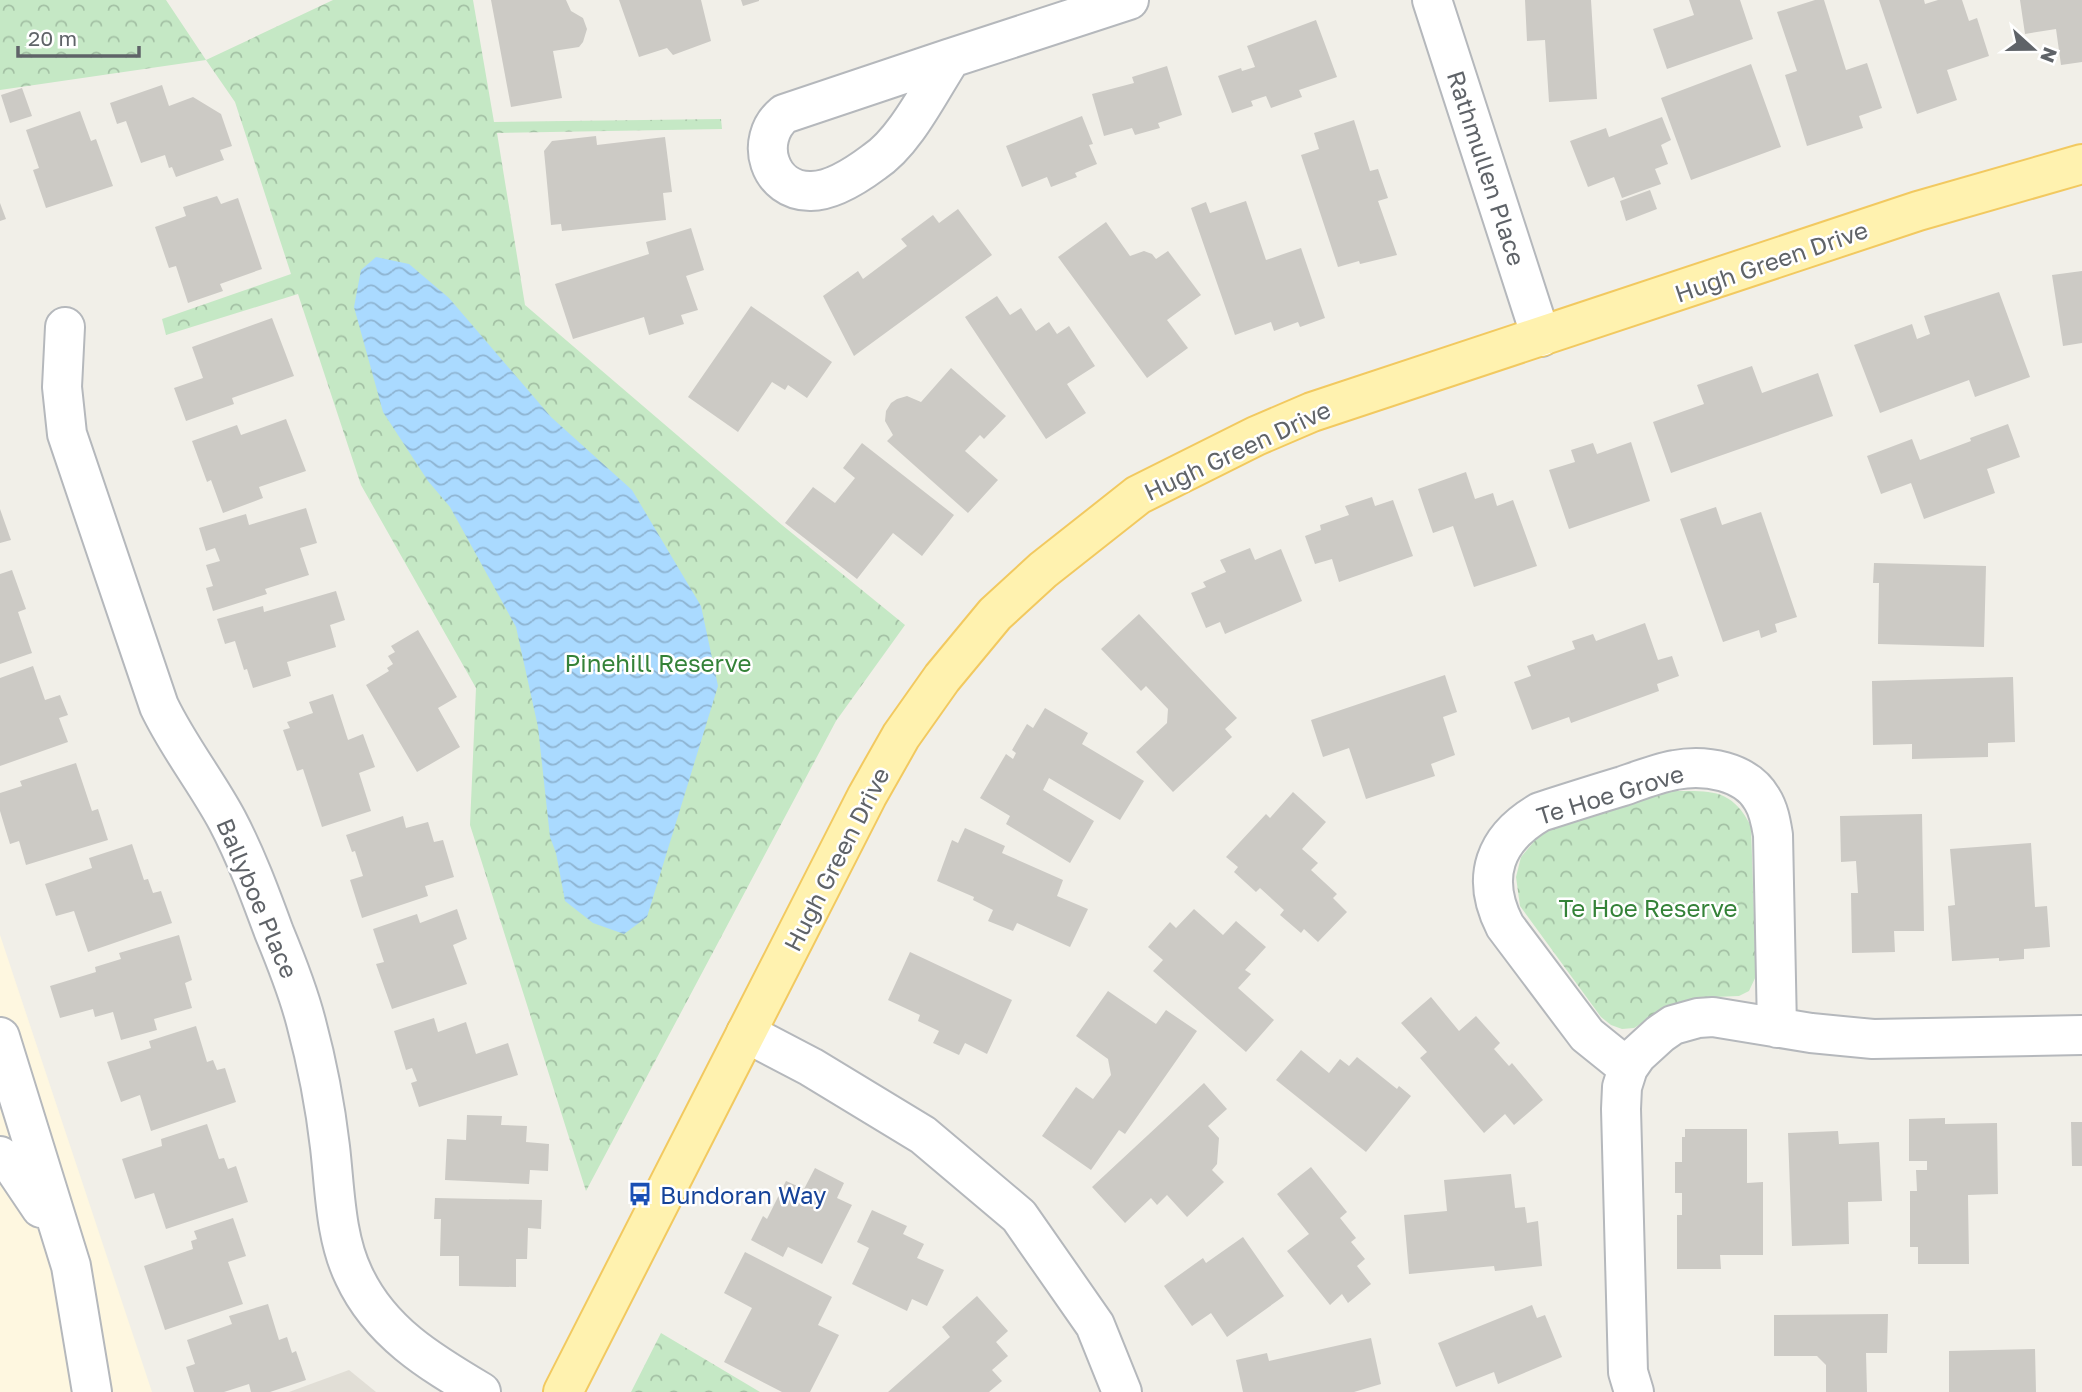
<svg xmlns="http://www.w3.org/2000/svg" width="2082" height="1392" font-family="'Golos Text',sans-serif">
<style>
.commercial{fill:#fef7e0}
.education{fill:#e1ded6}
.forest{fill:url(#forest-crowns)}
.water{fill:url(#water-waves)}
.building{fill:#cccac5}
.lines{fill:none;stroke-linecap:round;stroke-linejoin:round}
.minor-casing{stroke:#b5b8bc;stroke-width:42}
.major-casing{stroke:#f2c960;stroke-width:42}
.minor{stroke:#fff;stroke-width:38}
.major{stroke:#fff2af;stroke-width:38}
.labels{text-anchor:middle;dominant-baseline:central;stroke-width:5;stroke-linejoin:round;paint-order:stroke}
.street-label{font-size:24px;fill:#5f6368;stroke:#fff}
.park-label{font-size:24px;fill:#348238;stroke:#fff}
.transit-label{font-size:24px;fill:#164399;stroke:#fff;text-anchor:start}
</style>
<defs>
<pattern id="forest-crowns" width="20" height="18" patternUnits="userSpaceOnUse" patternTransform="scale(1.75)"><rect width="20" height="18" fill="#c5e8c5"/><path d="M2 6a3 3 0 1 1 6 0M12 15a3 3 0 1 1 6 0" fill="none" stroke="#a3c0a4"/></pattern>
<pattern id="water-waves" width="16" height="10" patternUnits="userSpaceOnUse" patternTransform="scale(1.75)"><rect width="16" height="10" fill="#aadaff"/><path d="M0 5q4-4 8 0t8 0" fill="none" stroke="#8eb4d2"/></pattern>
</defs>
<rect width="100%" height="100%" fill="#f1efe8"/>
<path class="commercial" d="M0,935l152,457h-152z"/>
<path class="education" d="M349,1370l27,22h-87z"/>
<path class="forest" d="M0,0h166l40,60 127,-60h140l21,122 227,-3 1,10 -225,4 28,172 257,220 123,100 -69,96 -250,470 -116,-366 6,-137 -115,-203 -63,-191 -132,41 -4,-16 129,-45 -56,-172 -29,-42 -206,30z
M1670,791c40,0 61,-4 81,35l5,150 -7,15 -10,5 -25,1 -49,12 -31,19 -12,1 -11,-4 -10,-8 -81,-111 -4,-29 5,-20 20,-24z
M661,1333l99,59h-129z"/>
<path class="water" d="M376,257l33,7 40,34 102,119 81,73 69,116 17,80 -71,231 -23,17 -31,-11 -28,-22 -9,-48 -6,-16 -12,-110 -22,-100 -66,-120 -22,-26 -45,-69 -29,-105 7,-37z"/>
<path class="building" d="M491,0h75l5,11 12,7 4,11 -4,13 -4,5 -26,4 9,47 -51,9z
M619,0h82l10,41 -38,14 -6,-7 -28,9z
M741,0h18v1l-16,5z
M1525,0h66l6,99 -48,3 -4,-62 -18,1z
M1689,0h51l13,39 -86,30 -14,-40 41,-14z
M1815,0h9l22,70 21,-7 15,45 -23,8 4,12 -56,18 -22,-71 12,-4 -20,-59z
M1879,0h45l1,4 13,-4h24l7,21 8,-3 12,38 -42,14 10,30 -40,14z
M2020,0h62v62l-21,3 -5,-36 -31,5z
M1316,20l21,57 -38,13 3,7 -31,11 -5,-12 -15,5 2,5 -21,7 -14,-37 23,-8 1,3 13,-4 -8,-21z
M1751,64l30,83 -90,33 -30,-82z
M1167,66l15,49 -24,8 2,5 -25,7 -3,-7 -28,8 -12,-42 42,-11 -2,-6z
M162,85l7,21 24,-9 28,17 11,32 -12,4 4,10 -48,17 -4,-10 -3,1 -4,-13 -24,8 -15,-42 -9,3 -7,-21z
M22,88l10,28 -22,7 -9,-28z
M80,111l11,30 5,-2 17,47 -67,22 -13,-38 6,-2 -13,-38z
M1082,116l11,28 -4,1 8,19 -22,9 2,4 -26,10 -4,-10 -25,10 -16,-41z
M1662,117l9,23 -10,5 7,19 -13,5 6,15 -39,14 -8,-21 -26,10 -18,-46 36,-13 3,9z
M1354,120l16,51 8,-2 10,29 -10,3 19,54 -37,9 -1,-3 -21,6 -37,-112 18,-6 -5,-16z
M596,136l1,9 68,-8 7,55 -9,1 3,27 -104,11 -1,-7 -10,1 -7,-74 8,-10z
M1650,190l7,19 -31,12 -6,-20z
M217,196l4,8 17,-6 24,71 -42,15 3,7 -35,12 -12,-37 -7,2 -14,-41 31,-11 -3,-9z
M1246,201l20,59 35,-12 24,70 -25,9 -2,-5 -24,9 -3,-9 -36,13 -44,-127 15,-6 4,11z
M0,203l6,16 -6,2z
M958,209l34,46 -138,101 -31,-60 35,-25 5,8 44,-33 -6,-7 32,-24 6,8z
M1106,222l24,34 14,-5 8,3 4,5 12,-8 33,44 -34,25 21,28 -41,30 -89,-121z
M691,228l13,42 -18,6 12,34 -17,5 3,9 -35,11 -5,-18 -71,22 -18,-55 94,-30 -3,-12z
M2082,271v72l-19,3 -11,-71z
M1999,292l31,85 -55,20 -6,-17 -89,33 -26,-68 58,-21 5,15 13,-5 -6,-18z
M997,296l13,19 11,-7 15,23 13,-9 8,12 12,-8 26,40 -28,18 19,29 -40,26 -81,-122z
M751,306l81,56 -25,36 -19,-13 -3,5 -13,-8 -34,50 -50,-35z
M272,318l22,58 -62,22 2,6 -48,17 -12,-33 29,-10 -11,-31z
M1752,366l10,27 56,-20 15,43 -162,57 -18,-51 51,-18 -7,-19z
M951,368l55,48 -22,23 -4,-4 -15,16 33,29 -30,33 -81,-72 6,-6 -8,-14 1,-10 5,-8 6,-4 10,-3 14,6z
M286,419l20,52 -47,16 4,11 -40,15 -12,-33 -4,2 -15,-41 45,-16 4,10z
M2008,424l12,33 -33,12 8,24 -71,26 -13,-36 -30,11 -14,-38 45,-17 8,21 51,-19 -1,-3z
M1631,442l19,59 -81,28 -20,-59 26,-8 -4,-12 22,-7 4,11z
M862,443l92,72 -32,41 -29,-23 -36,46 -72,-56 28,-36 22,16 20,-25 -12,-10z
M1466,472l9,27 18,-6 4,13 16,-6 24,66 -63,21 -21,-61 -20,7 -15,-44z
M1372,497l3,9 18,-6 20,56 -74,26 -7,-23 -17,5 -10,-28 16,-6 -1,-5 29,-10 -4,-9z
M1716,507l6,18 39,-13 36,105 -22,7 2,8 -16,6 -2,-8 -36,12 -43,-123z
M306,508l11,35 -17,5 9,27 -44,14 2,5 -54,17 -7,-23 7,-2 -7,-21 14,-4 -5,-13 -9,3 -7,-23 47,-14 3,11z
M0,509l11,31 -11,3z
M1250,548l5,12 26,-11 21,52 -77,33 -5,-12 -14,6 -15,-35 15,-6 -3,-5 23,-10 -6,-12z
M1874,563l112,3 -2,81 -106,-3 1,-61h-6z
M12,570l14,39 -8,3 14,41 -32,11v-90z
M336,591l9,29 -15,5 6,22 -49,15 4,14 -38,12 -6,-19 -3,1 -9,-29 -10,3 -8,-25 46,-13 1,6z
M1139,614l98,104 -12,11 7,8 -59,55 -37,-40 31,-29 1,-14 -22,-23 -5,5 -40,-42z
M1645,623l13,37 14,-4 7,20 -22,8 2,7 -88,32 -2,-6 -37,13 -18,-48 17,-6 -4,-10 48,-17 -3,-8 21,-7 3,7z
M418,630l39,67 -19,11 22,39 -43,25 -51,-87 23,-14 -2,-3 6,-4 -5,-8 7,-4 -4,-6z
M33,666l12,34 15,-5 8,20 -9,3 9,24 -68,24v-88z
M1445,675l12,37 -14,5 12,38 -24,9 4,12 -69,23 -17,-51 -26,9 -12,-37z
M2013,677l2,65 -27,1v14l-76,2v-15l-39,1 -1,-64z
M333,694l15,46 15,-6 12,33 -16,6 12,38 -49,16 -19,-58 -6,2 -14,-41 7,-2 -3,-6 26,-9 -4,-11z
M1045,708l43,25 -6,11 62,37 -24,39 -71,-42 -6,12 51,31 -24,42 -64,-39 4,-8 -30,-18 26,-44 7,5 3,-6 -4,-3 15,-26 6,4z
M76,763l16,48 6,-2 10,31 -82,25 -7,-24 -9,3 -10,-33v-18l22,-7 -2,-5z
M1293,792l33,30 -24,27 16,14 -7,7 26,24 -4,4 14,14 -29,30 -14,-13 -3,4 -21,-18 4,-5 -24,-22 -4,4 -22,-20 4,-5 -12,-10 40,-43 4,4z
M1922,814l2,117h-30l1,21 -43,1 -1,-60h7l-2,-32 -15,1 -1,-46z
M403,816l3,12 22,-6 6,20 9,-2 11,37 -29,9 3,10 -66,22 -12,-38 13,-4 -8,-25 -3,1 -6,-17z
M965,828l40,18 -3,7 61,27 -6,16 31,13 -18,38 -53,-24 -4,8 -25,-10 5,-11 -20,-10 1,-3 -37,-16 15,-41 6,3z
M2031,843l4,64 12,-1 3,41 -26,2v10l-25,2v-3l-47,3 -4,-55 7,-1 -5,-56z
M132,844l12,36 4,-1 5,14 8,-2 11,32 -84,29 -14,-41 -18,5 -11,-32 47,-16 -3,-10z
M457,909l10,30 -14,6 14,39 -75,25 -16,-45 8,-2 -11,-33 44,-15 3,9z
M1194,909l29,26 13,-14 30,26 -21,23 6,4 -13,14 36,32 -28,32 -93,-81 10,-11 -15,-13 22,-25 6,6z
M179,935l13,45 -7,3 7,25 -38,11 3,11 -36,10 -8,-28 -18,5 -2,-8 -33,9 -10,-32 46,-14 -1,-5 26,-8 -2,-6z
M910,952l102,48 -25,54 -22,-11 -6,12 -26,-12 6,-12 -21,-10 2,-6 -32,-15z
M1108,991l48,33 10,-14 31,21 -72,103 -6,-4 -28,40 -49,-34 34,-49 17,12 18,-24 -3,-16 -32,-23z
M1431,997l28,34 17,-15 24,27 -6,6 15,17 3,-3 31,37 -29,25 -9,-11 -21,19 -64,-75 7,-6 -26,-29z
M434,1018l4,14 28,-10 10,32 32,-11 10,32 -99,32 -8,-24 6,-2 -5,-13 -6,2 -12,-39z
M196,1026l11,36 6,-2 4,10 8,-2 11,34 -85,29 -11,-36 -19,7 -14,-40 44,-14 -2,-7z
M1301,1050l28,23 11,-14 9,7 8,-9 40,32 2,-3 12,10 -45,56 -90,-72z
M1204,1083l23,26 -19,17 11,12 -2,26 -5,6 12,12 -37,35 -20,-22 -10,10 -6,-7 -26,25 -33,-36z
M467,1115l35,1 -1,9 26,1 -1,16 23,2 -1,27 -18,-1 -1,14 -84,-4 2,-41 19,1z
M1945,1118v6l52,-1 1,71 -30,1 1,69h-51v-17h-8v-56h7l-1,-21h11v-9h-18v-42z
M2071,1122h11v44h-10z
M207,1124l12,35 5,-1 4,11 8,-3 12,36 -82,27 -12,-36 -19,6 -13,-40 40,-13 -1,-7z
M1685,1129h62v54l16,-1v73h-43l1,14h-44v-54h5v-22h-7v-31h7v-25h3z
M1838,1131l1,13 40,-2 3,59 -34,1 1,42 -57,2 -4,-113z
M1311,1167l36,45 -7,6 16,20 -5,4 14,17 -8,7 14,18 -23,19 -6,-9 -12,11 -43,-54 22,-17 -32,-40z
M815,1168l29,15 -7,15 15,7 -30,59 -34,-17 -5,10 -32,-17 12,-24 4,3 19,-38 18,8z
M1511,1174l4,34 10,-1 2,16 11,-2 4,45 -47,5 -1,-5 -85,8 -5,-59 43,-4 -3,-31z
M435,1198l107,2 -1,29 -13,-1 -1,31h-11v28l-57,-1v-30h-19l1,-37h-7z
M872,1210l35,16 -4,8 21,10 -7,14 27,12 -17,36 -15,-7 -5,12 -55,-27 17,-36 -12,-6z
M233,1218l13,38 -18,6 15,42 -78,26 -21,-64 49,-17 -2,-8 6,-2 -3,-8z
M1243,1237l41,59 -57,41 -16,-24 -19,13 -28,-40 39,-28 3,5z
M745,1252l87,45 -14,28 21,10 -29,57h-28l-58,-30 28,-54 -28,-15z
M977,1296l31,35 -12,11 12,14 -16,14 10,11 -13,11h-101l62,-55 -8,-10z
M268,1304l11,36 8,-3 5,16 4,-2 10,29 -36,12h-19l-2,-8 -25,8h-30l-8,-25 9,-3 -8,-24 45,-16 -3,-8z
M1532,1305l5,13 8,-3 17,42 -64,27 -4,-12 -38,15 -18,-44z
M1888,1314l-1,39h-21l1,39h-41v-27l-9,-9h-43v-41z
M1371,1338l10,46 -27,8h-111l-7,-32 31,-7 2,8z
M2035,1349l1,43h-87v-41z"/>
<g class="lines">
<g class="minor-casing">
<path id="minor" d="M1432,0l109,337
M951,58c-21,32 -46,84 -77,104 -16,12 -42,29 -63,29 -42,1 -58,-51 -27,-77z
M951,58l178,-58
M65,327l-3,60 5,47 92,272c19,40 47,75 68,114 19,36 33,74 47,112 12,29 24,59 32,90 11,41 19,82 24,125 5,42 5,90 24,129 26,56 76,86 127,116
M746,1033l65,34 112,68 96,81 76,109 27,67
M0,1037l71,229 21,126
M1628,1068l-41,-33 -82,-109c-25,-49 -10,-88 35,-114 28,-9 56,-18 83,-26 17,-6 35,-13 52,-16 30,-6 71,1 87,29 7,11 9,24 11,36l4,193
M0,1156l14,12 27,40
M1634,1392l-6,-20 -7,-263 1,-22 6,-19 9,-13 23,-21 13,-9 25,-7 15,-1 98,16 62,6 209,-4"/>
</g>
<g class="major-casing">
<path id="major" d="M563,1392l304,-596 34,-60 41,-58 53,-64 48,-44 95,-75 118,-59 56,-24 606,-201 164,-47"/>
</g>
<use href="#minor" class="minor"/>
<use href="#major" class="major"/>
</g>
<defs>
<g id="bus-bare" transform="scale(1.89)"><path d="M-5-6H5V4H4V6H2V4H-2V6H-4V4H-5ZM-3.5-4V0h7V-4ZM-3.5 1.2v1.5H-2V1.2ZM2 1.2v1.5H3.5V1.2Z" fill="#1a4fb4" stroke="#fff" stroke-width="2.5" paint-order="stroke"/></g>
</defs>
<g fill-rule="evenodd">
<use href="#bus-bare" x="640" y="1194"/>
</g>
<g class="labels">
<g class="street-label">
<text transform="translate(1487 168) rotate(72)">Rathmullen Place</text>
<text transform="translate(1771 261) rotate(-19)">Hugh Green Drive</text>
<text transform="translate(1237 450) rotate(-25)">Hugh Green Drive</text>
<text transform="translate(1610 794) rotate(-17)">Te Hoe Grove</text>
<text transform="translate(836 859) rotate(-63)">Hugh Green Drive</text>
<text transform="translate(258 898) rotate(67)">Ballyboe Place</text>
</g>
<g class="park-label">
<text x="658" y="662">Pinehill Reserve</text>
<text x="1648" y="907">Te Hoe Reserve</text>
</g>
<g class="transit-label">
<text x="660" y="1194">Bundoran Way</text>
</g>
</g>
<g transform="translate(2033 49) rotate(111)" stroke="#ffffff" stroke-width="5" paint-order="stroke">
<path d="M0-5L12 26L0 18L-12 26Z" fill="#5f6368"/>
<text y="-10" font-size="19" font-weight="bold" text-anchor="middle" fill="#5f6368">N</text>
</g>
<path d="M18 46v10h121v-10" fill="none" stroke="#5f6368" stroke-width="3.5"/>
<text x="28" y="46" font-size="21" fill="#5f6368" stroke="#ffffff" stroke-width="5" paint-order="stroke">20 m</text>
</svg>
